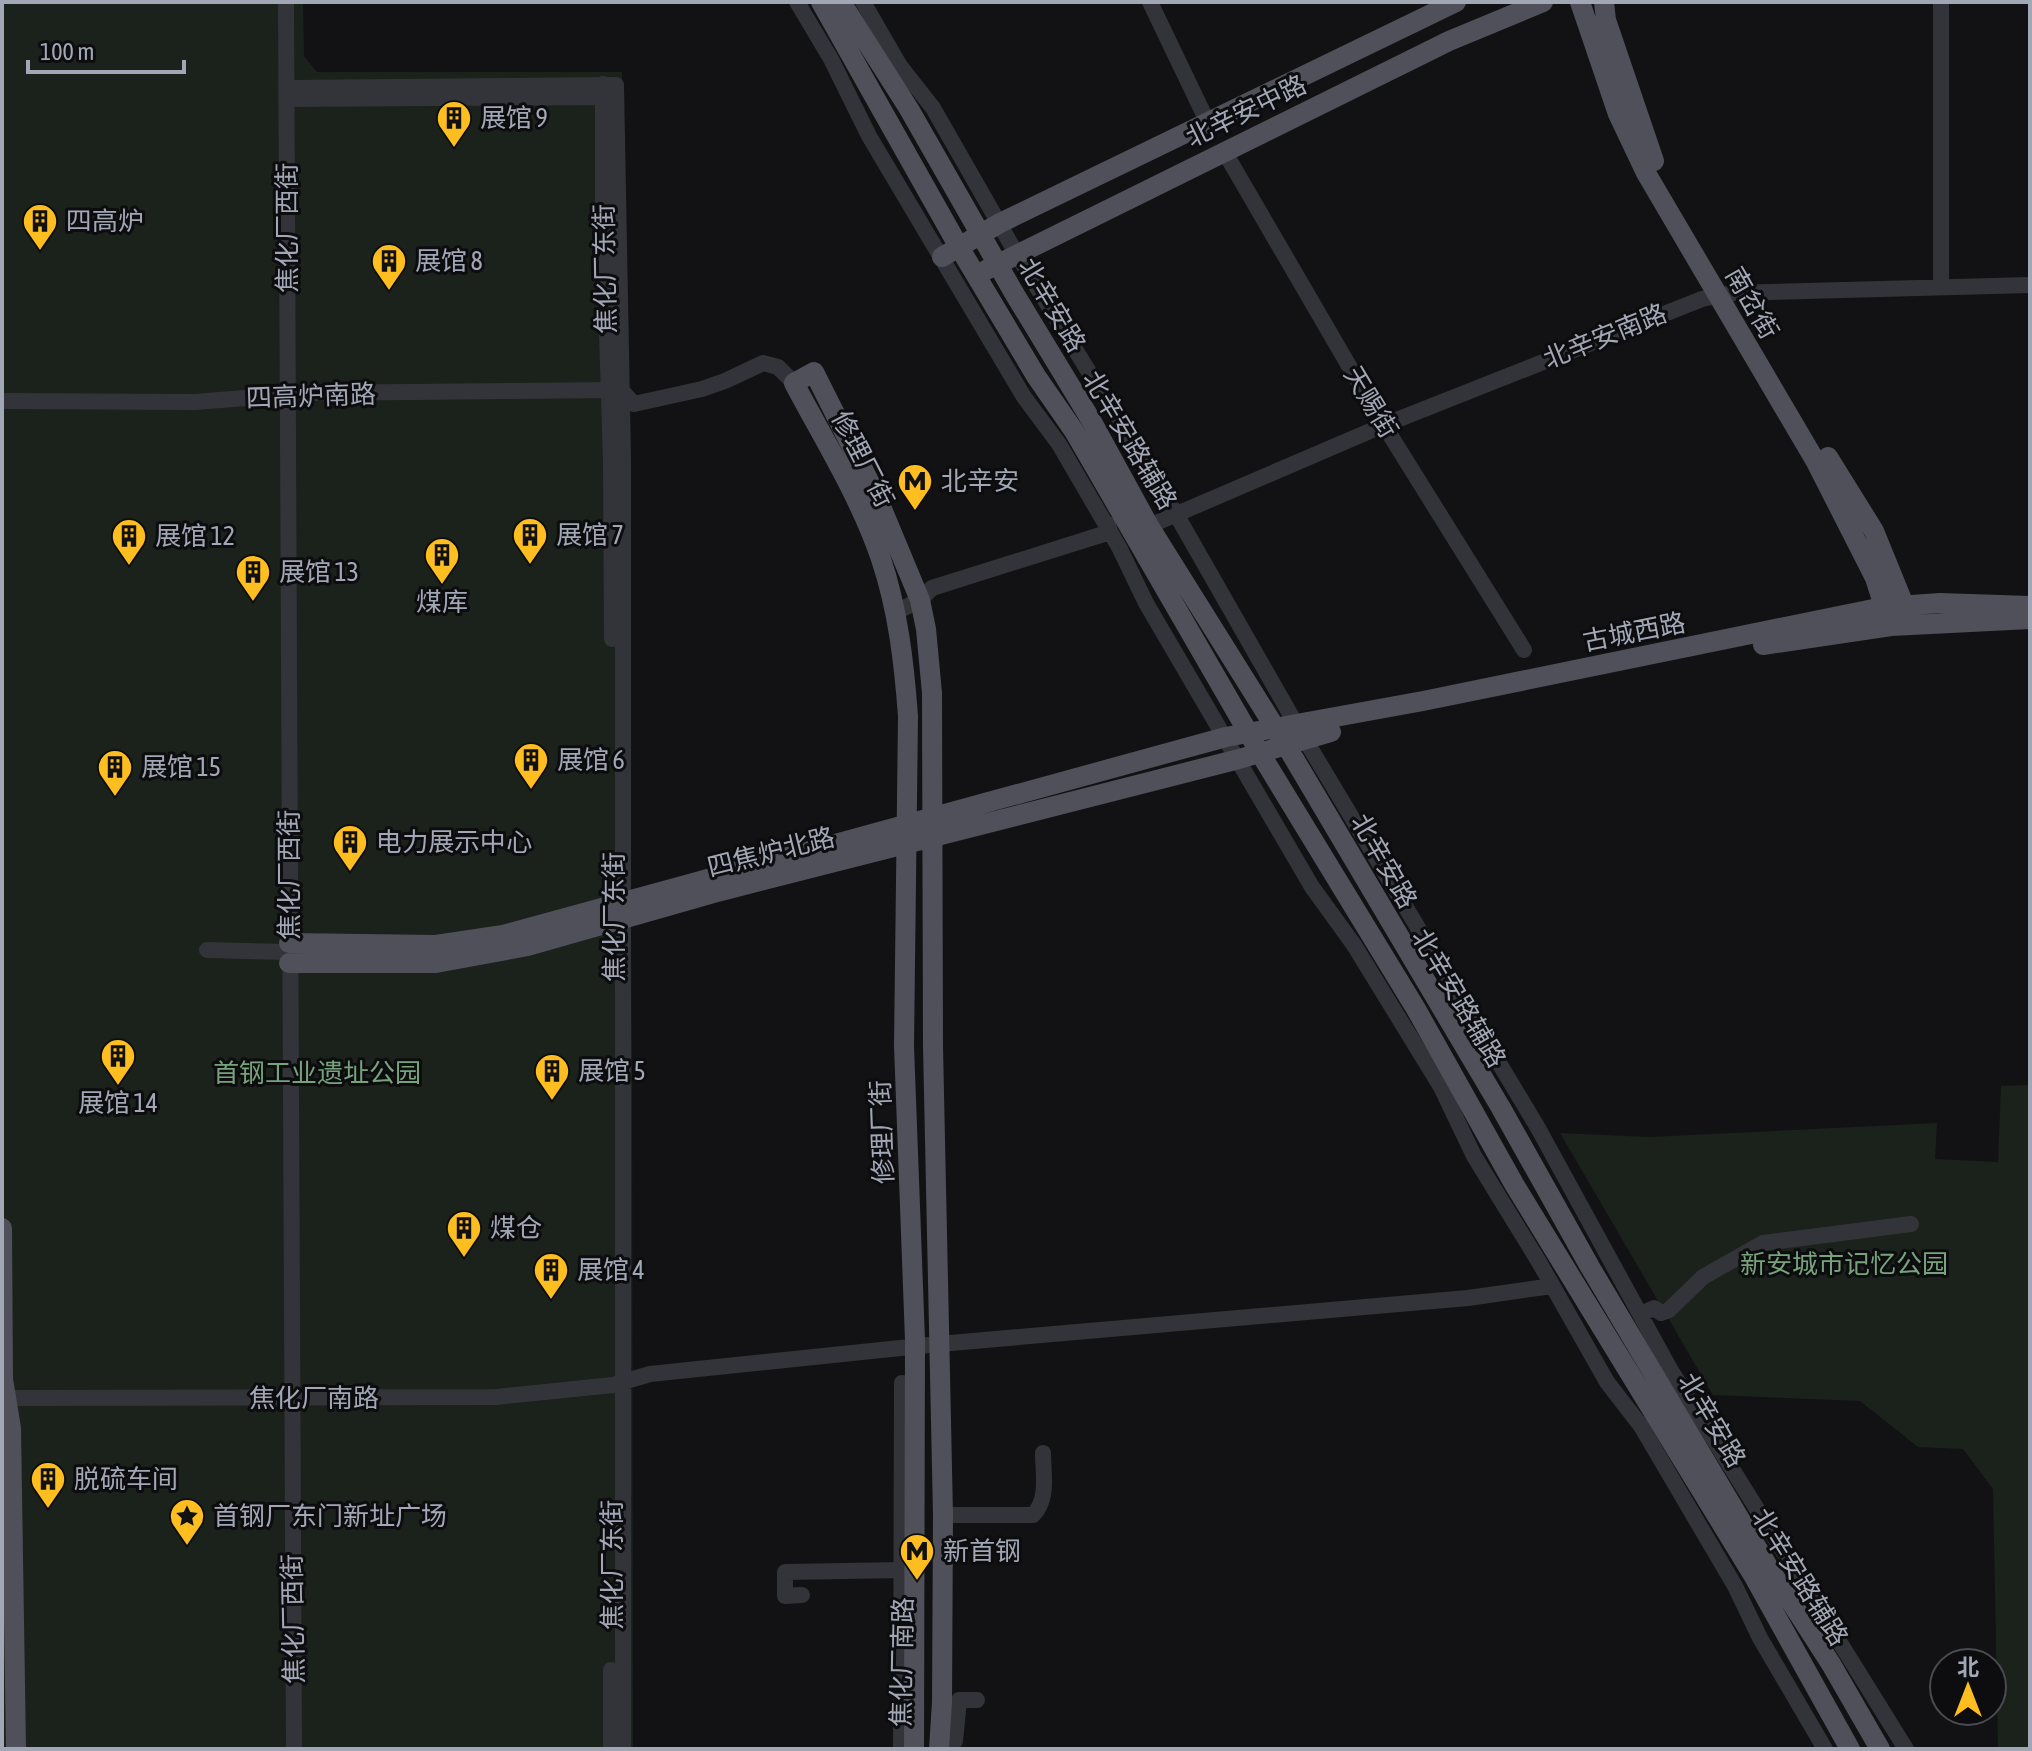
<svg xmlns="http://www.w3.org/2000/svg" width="2032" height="1751" font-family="'Asap Condensed','Noto Sans SC',sans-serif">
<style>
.green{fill:#1a221b}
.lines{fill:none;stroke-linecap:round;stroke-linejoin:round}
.minor{stroke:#333439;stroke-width:16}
.major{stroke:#4f5059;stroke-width:20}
.labels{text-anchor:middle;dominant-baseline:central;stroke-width:6;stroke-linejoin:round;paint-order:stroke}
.street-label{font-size:26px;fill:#a2a7b6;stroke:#0d0d0f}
.poi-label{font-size:26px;fill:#a2a7b6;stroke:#0d0d0f;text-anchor:start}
.park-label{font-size:26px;fill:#77a37c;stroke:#0d0d0f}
</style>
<rect width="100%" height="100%" fill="#121214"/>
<path class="green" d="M2,2h301l1,54 13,16h305l10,987 1,690h-631z
M2030,1085v664h-32l-5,-260 -30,-40 -45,-2 -58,-46 -147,-6 -153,-262 89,4 288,-14 -2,36 63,3 3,-76z"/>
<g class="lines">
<path class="minor" d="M286,2l8,1747
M797,2l34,57 38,77 155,261 35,47 60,103 27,56 166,284 42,58 87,142 33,69 65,106 68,120 34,44 94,160 25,52 65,111
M863,2l37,64 33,42 83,145 160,261 121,212 241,402 132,241 236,380
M1150,2l57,119
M1941,2v285
M603,84v119l8,259 1,177
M287,88l329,-3 7,374v1290
M287,99l322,-2
M1224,151l153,263 147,236
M2,401l193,1 113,-9 313,-3 13,14 68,-15 23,-8 38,-18 15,4 16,16
M1149,526l235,-101 318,-126 30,-6 298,-8
M896,612l24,-12 12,-12 178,-56 -2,-8
M207,950l82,2
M1641,1314l13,-6 7,5 8,-3 34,-33 60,-34 148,-19
M2,1398l494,-1 117,-12 37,-11 289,-30 529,-46 84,-12
M943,1515h90c16,-16 10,-42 10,-62
M802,1595l-17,1v-24l118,-2
M939,1746l16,-5 4,-41h18
M611,1749v-79
M901,1749l1,-366"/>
<path class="major" d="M821,2l138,245 77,129 38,55 186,322 156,256 98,175 239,391 97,174
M841,2l68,107 105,184 77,127 58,106 137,219 215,363 89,159 179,301 62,96 49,85
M1580,2l38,112 28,59 170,289 59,116 13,41
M1604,2l2,18 48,141
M942,257l58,-34 456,-221
M986,270l463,-229 94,-39
M1828,457l46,74 35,86
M1763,645l128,-19 139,-7
M289,943l147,2 67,-10 723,-198 197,-36 460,-94 57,-4 90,3
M289,963h147l92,-17 193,-55 518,-132 92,-27
M2,1228l1,151 8,49 5,321
M914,1749l1,-409 -11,-294 4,-330c-4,-54 -10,-106 -27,-157 -21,-62 -57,-119 -87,-176l20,-11 63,125 43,103 6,29 6,64 1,353 10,469 -1,187 -3,47"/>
</g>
<defs>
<g id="building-pin" transform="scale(1.8)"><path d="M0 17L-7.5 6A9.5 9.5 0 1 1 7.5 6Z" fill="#ffbe1f" stroke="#0d0d0f"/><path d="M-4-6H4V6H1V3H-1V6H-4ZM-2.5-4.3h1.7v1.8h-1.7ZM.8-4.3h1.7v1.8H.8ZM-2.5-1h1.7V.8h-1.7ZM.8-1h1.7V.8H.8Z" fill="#111"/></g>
<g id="metro-pin" transform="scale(1.8)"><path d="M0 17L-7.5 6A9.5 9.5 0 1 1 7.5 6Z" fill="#ffbe1f" stroke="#0d0d0f"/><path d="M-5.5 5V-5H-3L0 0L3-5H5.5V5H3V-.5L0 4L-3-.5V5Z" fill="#111"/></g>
<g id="sight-pin" transform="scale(1.8)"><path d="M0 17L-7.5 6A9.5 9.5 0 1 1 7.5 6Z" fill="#ffbe1f" stroke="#0d0d0f"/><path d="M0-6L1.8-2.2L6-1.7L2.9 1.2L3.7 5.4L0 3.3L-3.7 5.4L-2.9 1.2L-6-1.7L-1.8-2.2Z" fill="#111"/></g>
</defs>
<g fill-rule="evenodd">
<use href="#building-pin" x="454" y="118"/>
<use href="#building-pin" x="40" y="221"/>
<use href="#building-pin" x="389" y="261"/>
<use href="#metro-pin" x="915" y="481"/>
<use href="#building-pin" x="530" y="535"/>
<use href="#building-pin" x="129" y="536"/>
<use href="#building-pin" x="442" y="555"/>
<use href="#building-pin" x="253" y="572"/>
<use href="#building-pin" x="531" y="760"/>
<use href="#building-pin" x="115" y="767"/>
<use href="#building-pin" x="350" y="842"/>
<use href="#building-pin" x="118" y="1056"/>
<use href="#building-pin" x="552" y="1071"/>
<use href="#building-pin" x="464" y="1228"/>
<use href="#building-pin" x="551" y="1270"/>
<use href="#building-pin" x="48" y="1479"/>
<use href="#sight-pin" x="187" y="1516"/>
<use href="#metro-pin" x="917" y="1551"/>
</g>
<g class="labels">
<g class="street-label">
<text transform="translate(1246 111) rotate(-26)">北辛安中路</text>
<text transform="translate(287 228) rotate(-90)">焦化厂西街</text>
<text transform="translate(605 269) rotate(-91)">焦化厂东街</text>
<text transform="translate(1752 303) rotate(60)">南岔街</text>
<text transform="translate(1052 305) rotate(59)">北辛安路</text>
<text transform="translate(1605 336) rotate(-22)">北辛安南路</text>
<text transform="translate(311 396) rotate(-2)">四高炉南路</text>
<text transform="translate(1371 402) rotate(59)">天赐街</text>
<text transform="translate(1130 440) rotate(59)">北辛安路辅路</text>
<text transform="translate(863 459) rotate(63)">修理厂街</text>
<text transform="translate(1634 632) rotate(-11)">古城西路</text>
<text transform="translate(771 852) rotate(-14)">四焦炉北路</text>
<text transform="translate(1384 861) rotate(60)">北辛安路</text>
<text transform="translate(289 875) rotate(-90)">焦化厂西街</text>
<text transform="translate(614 917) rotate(-90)">焦化厂东街</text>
<text transform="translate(1459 998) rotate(59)">北辛安路辅路</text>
<text transform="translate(882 1132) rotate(-92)">修理厂街</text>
<text x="314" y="1398">焦化厂南路</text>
<text transform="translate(1712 1420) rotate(59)">北辛安路</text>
<text transform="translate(612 1565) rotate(-90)">焦化厂东街</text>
<text transform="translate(1800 1577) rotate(58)">北辛安路辅路</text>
<text transform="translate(293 1619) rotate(-91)">焦化厂西街</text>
<text transform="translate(902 1662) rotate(-89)">焦化厂南路</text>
</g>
<g class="poi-label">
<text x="480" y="118">展馆 9</text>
<text x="66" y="221">四高炉</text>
<text x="415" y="261">展馆 8</text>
<text x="941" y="481">北辛安</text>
<text x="556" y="535">展馆 7</text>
<text x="155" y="536">展馆 12</text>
<text x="279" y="572">展馆 13</text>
<text x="442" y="602" text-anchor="middle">煤库</text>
<text x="557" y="760">展馆 6</text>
<text x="141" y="767">展馆 15</text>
<text x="376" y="842">电力展示中心</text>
<text x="578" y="1071">展馆 5</text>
<text x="118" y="1103" text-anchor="middle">展馆 14</text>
<text x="490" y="1228">煤仓</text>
<text x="577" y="1270">展馆 4</text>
<text x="74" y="1479">脱硫车间</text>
<text x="213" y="1516">首钢厂东门新址广场</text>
<text x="943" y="1551">新首钢</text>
</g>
<g class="park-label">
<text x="317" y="1073">首钢工业遗址公园</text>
<text x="1844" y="1264">新安城市记忆公园</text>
</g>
</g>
<rect width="2032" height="1751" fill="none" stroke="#a2a7b6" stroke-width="8"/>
<g transform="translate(1968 1687)"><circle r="38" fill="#0d0d0f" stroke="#494b52" stroke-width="2"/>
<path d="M0-6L14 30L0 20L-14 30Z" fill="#ffbe1f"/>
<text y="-12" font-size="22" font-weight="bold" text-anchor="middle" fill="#a2a7b6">北</text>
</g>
<path d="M28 60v12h156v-12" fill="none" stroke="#a2a7b6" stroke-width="4"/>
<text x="40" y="60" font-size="24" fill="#a2a7b6" stroke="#0d0d0f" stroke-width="6" paint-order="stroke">100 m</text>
</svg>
